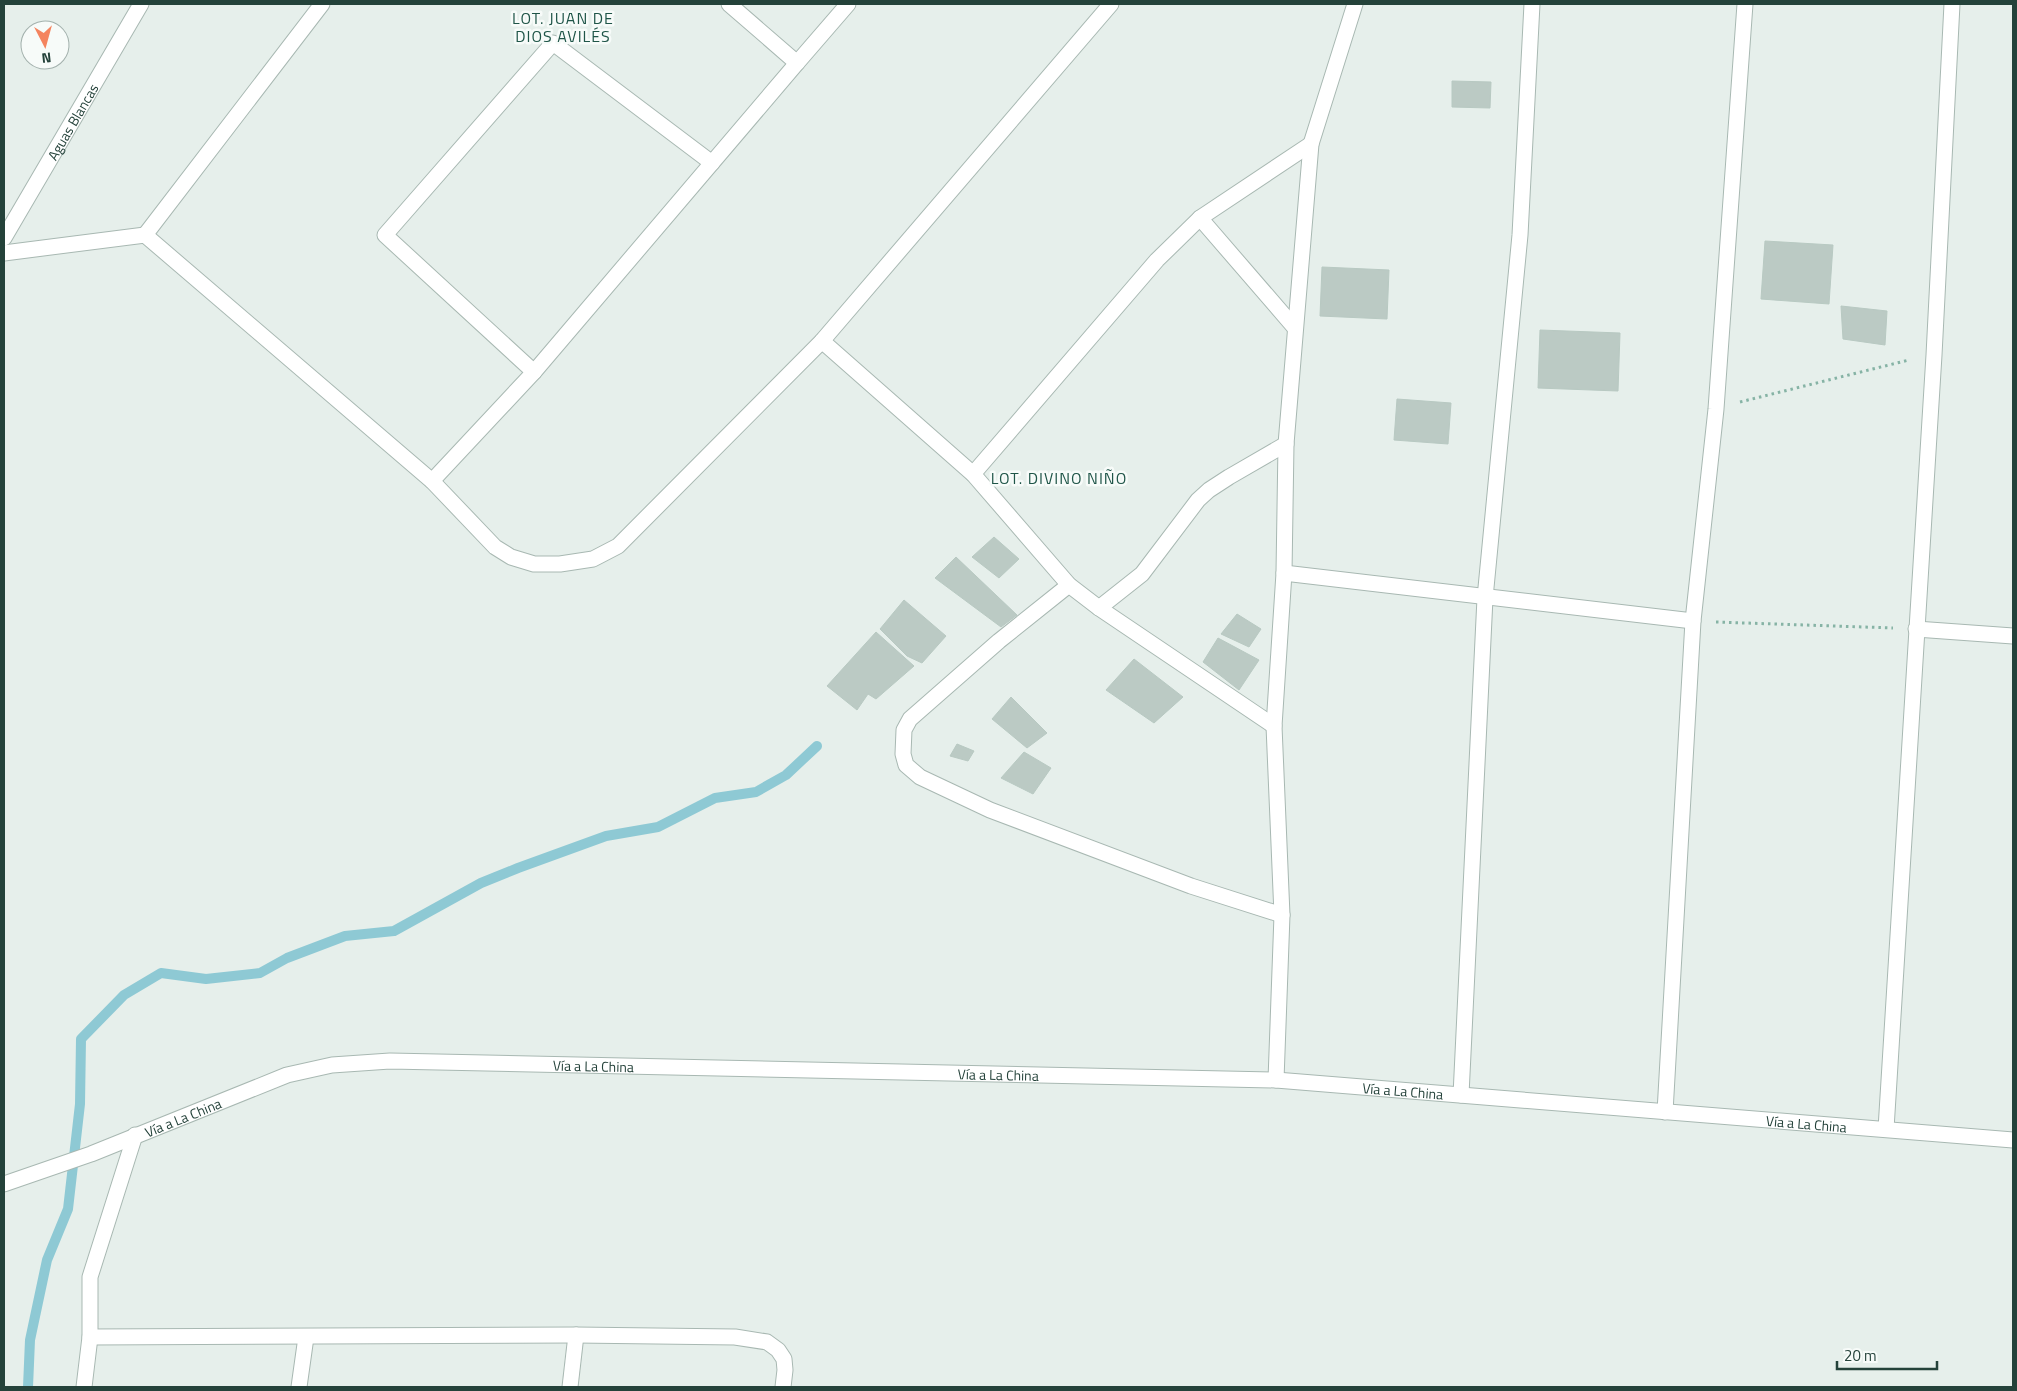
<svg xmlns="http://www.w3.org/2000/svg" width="2017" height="1391" font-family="'Titillium Web',sans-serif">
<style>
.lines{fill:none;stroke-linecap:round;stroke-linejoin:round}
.stream{stroke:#8ec9d4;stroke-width:10}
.building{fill:#bbcac4;stroke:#b8c9c2}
.minor-casing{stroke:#a8b8b2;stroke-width:17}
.path{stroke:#86b3a5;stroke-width:3;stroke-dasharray:2.5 4;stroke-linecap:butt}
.minor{stroke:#fff;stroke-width:15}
.labels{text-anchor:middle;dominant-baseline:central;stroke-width:5;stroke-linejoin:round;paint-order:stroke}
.street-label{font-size:14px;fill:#24423a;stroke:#f7fbf9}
.quarter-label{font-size:16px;letter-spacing:1px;fill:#1f5548;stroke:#f7fbf9}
</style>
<rect width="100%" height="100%" fill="#e6efeb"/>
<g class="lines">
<path class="stream" d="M28,1387l2,-47 17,-80 21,-51 12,-105 1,-65 43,-44 37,-22 45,6 54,-6 27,-15 58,-22 49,-5 87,-48 37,-15 88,-32 52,-9 57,-29 41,-6 30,-17 31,-29"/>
</g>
<path class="building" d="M1452,81l39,1 -1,26 -38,-1z
M1765,241l68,4 -4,59 -68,-5z
M1322,267l67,3 -2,49 -67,-3z
M1841,306l46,5 -2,34 -42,-6z
M1540,330l80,3 -2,58 -80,-3z
M1397,399l54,4 -3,41 -54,-4z
M994,537l25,22 -20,19 -27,-21z
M956,557l61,58 -16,12 -66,-49z
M904,600l42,36 -24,27 -15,-7 -27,-27z
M1237,614l24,15 -12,18 -28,-13z
M876,632l38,34 -38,33 -8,-5 -11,16 -30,-24z
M1218,638l41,22 -20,30 -36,-28z
M1134,659l49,38 -29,26 -48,-33z
M1011,697l36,36 -20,15 -35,-29z
M957,744l17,7 -6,10 -18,-5z
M1024,752l27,16 -18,26 -32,-16z"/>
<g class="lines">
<g class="minor-casing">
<g id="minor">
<path d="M729,4l68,59 51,-59"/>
<path d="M1200,218l95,110"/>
<path d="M145,235l177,-231"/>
<path id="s1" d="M4,238l137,-234"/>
<path d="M4,253l141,-18 287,246 63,66 16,10 23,7h26l33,-5 25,-13 204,-205 289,-337"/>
<path d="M822,341l151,133 96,111 30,23 175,118"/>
<path d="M534,372l-149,-137 168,-192 159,120"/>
<path d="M973,474l184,-214 43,-42 111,-74"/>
<path d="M432,481l102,-109 263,-309"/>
<path d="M1284,573l409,48"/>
<path d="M1069,585l-70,56 -89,78 -6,11 -1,24 3,11 14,12 70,33 201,76 91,29"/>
<path d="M1099,608l43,-34 56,-74 11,-10 20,-13 57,-33"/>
<path d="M1916,629l97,7"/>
<path d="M1276,1080l6,-165 -8,-189 10,-153 2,-129 25,-300 44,-140"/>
<path d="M1461,1095l24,-497 35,-363 12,-231"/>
<path d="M1665,1112l28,-491 23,-212 29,-405"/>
<path d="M1886,1129l48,-774 18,-351"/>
<path id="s2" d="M4,1184l87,-30 196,-79 45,-10 58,-4 886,19 737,60"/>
<path d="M90,1337l486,-2 159,2 32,5 11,8 6,9 1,11 -2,17"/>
<path d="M84,1387l6,-50v-60l45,-142"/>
<path d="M299,1387l7,-50"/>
<path d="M570,1387l6,-52"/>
</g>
</g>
<path class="path" d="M1740,402l169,-42
M1716,622l177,6"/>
<use href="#minor" class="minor"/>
</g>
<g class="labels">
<g class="street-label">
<text stroke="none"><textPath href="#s1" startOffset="135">Aguas Blancas</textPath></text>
<text stroke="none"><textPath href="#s2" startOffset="611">Vía a La China</textPath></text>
<text stroke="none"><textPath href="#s2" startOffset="1016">Vía a La China</textPath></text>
<text stroke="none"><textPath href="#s2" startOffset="1421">Vía a La China</textPath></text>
<text stroke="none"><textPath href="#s2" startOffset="191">Vía a La China</textPath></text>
<text stroke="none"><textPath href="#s2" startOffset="1826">Vía a La China</textPath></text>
</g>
<g class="quarter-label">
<text x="563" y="18">LOT. JUAN DE<tspan x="563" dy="18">DIOS AVILÉS</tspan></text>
<text x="1059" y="478">LOT. DIVINO NIÑO</text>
</g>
</g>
<rect width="2017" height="1391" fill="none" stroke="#24423a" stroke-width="10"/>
<g transform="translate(45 45) rotate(174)"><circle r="24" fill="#f7fbf9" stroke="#a3b1ad"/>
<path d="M0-4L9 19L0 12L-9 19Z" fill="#f4845f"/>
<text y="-8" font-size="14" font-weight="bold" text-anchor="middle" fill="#24423a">N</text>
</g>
<path d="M1837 1361v8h100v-8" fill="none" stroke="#24423a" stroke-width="2.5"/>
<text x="1844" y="1361" font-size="15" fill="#24423a" stroke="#f7fbf9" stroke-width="4" paint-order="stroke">20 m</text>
</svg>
